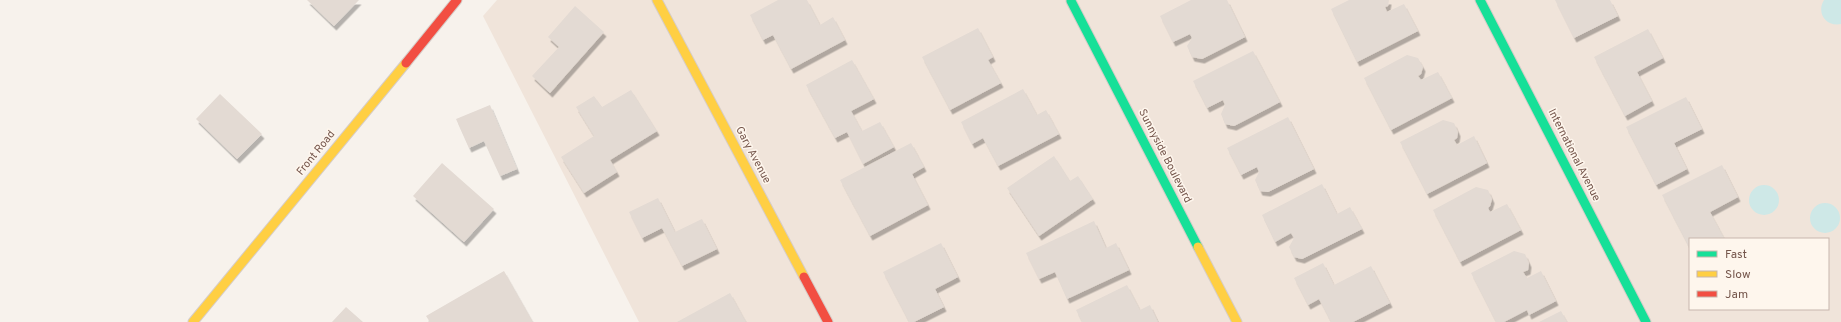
<svg xmlns="http://www.w3.org/2000/svg" width="1841" height="322" font-family="Overpass,sans-serif">
<style>
.residential{fill:#f0e4da;fill-rule:evenodd}
.water{fill:#cee8e7}
.building{fill:#e3dad3;filter:url(#shadow)}
.lines{fill:none;stroke-linecap:round;stroke-linejoin:round}
.fast-casing{stroke:#d6cdc8;stroke-width:11}
.slow-casing{stroke:#d6cdc8;stroke-width:11}
.jam-casing{stroke:#d6cdc8;stroke-width:11}
.fast{stroke:#16e098;stroke-width:9}
.slow{stroke:#ffcf43;stroke-width:9}
.jam{stroke:#f24e42;stroke-width:9}
.labels{text-anchor:middle;dominant-baseline:central;stroke-width:3;stroke-linejoin:round;paint-order:stroke}
.street-label{font-size:11px;fill:#75564c;stroke:#fef6ed}
</style>
<defs>
<filter id="shadow"><feDropShadow dx="2.5" dy="4.5" stdDeviation="0" flood-color="#0004"/></filter>
</defs>
<rect width="100%" height="100%" fill="#f7f2ec"/>
<path class="residential" d="M497,0h1344v322h-1202l-156,-306zM1690,239h138v70h-138z"/>
<path class="water" d="M1824,0h17v24c-15,3 -25,-11 -17,-24z
M1749 200a15 15 0 1 1 30 0a15 15 0 1 1-30 0Z
M1810 218a15 15 0 1 1 30 0a15 15 0 1 1-30 0Z"/>
<path class="building" d="M307,0h52l-25,26z
M778,0h29l13,25 13,-8 12,23 -54,29 -18,-34 -10,5 -13,-25z
M1191,0h36l18,37 -43,22 -10,-2 -5,-11 5,-8 -2,-4 -17,8 -13,-26z
M1349,0h40l-1,6 -3,1 2,5 17,-8 14,27 -61,31 -26,-53z
M1555,0h55l8,16 -44,22z
M575,6l29,26 -54,61 -18,-17 27,-29 -11,-10z
M978,28l15,29 -5,3 13,23 -51,27 -28,-53z
M1648,29l15,29 -26,14 15,29 -27,15 -31,-59z
M1253,51l27,51 -46,24 -9,-2 -4,-10 4,-9 -2,-5 -16,8 -14,-27z
M1407,55l11,3 5,9 -2,7 -3,2 3,4 17,-8 14,26 -61,32 -27,-52z
M852,60l22,39 -23,12 11,20 18,-9 14,25 -31,17 -16,-32 -12,6 -29,-53z
M1023,89l14,26 9,-5 13,24 -61,32 -15,-28 -11,6 -11,-22z
M631,90l26,41 -47,29 7,12 -33,21 -23,-36 33,-21 -18,-29 18,-11 8,11z
M220,94l42,40 -25,25 -41,-40z
M1686,97l16,32 -28,14 13,26 -31,16 -30,-58z
M490,105l27,64 -17,7 -16,-35 -15,7 -13,-29z
M1288,117l26,52 -46,23 -8,-1 -5,-11 4,-8 -2,-5 -16,8 -14,-27z
M1443,120l11,3 4,9 -1,6 -3,2 3,5 17,-9 13,27 -60,31 -27,-52z
M911,143l13,24 -12,7 16,31 -58,31 -30,-56z
M1054,156l16,25 8,-5 15,23 -54,37 -32,-48z
M442,163l52,46 -30,33 -51,-46z
M1722,165l16,32 -28,15 14,26 -34,1v10l-28,-54z
M1322,184l15,30 13,-7 12,22 -60,30 -8,-2 -5,-10 5,-9 -3,-5 -16,9 -13,-27z
M1476,187l12,3 4,9 -2,7 -2,2 2,4 17,-8 14,26 -61,32 -27,-52z
M658,198l17,34 27,-13 15,30 -35,17 -20,-38 -20,10 -13,-26z
M1094,221l12,27 10,-5 13,27 -62,29 -12,-27 -16,7 -13,-26z
M941,243l17,34 -23,12 9,18 -30,15h-5l-26,-50z
M1514,251l11,3 4,9 -1,7 -5,2 4,6 14,-7 15,30 -27,14 -2,-5 -23,12h-8l-25,-49z
M1323,263l11,22 37,-19 19,37 -37,19h-22l-12,-23 -11,6 -14,-27z
M504,271l29,51h-103l-4,-6z
M1127,285l13,25 10,-5 8,17h-76l-6,-12z
M730,293l16,29h-69z
M346,307l17,15h-31z
M1561,311l6,11h-28z"/>
<g class="lines">
<g class="fast-casing">
<path id="fast" d="M1480,0l166,322
M1071,1l127,246"/>
</g>
<g class="slow-casing">
<path id="slow" d="M657,0l147,277
M1198,247l39,75
M193,322l213,-259"/>
</g>
<g class="jam-casing">
<path id="jam" d="M406,63l51,-63
M804,277l24,45"/>
</g>
<use href="#fast" class="fast"/>
<use href="#slow" class="slow"/>
<use href="#jam" class="jam"/>
</g>
<g class="labels">
<g class="street-label">
<text transform="translate(316 153) rotate(-51)">Front Road</text>
<text transform="translate(753 155) rotate(62)">Gary Avenue</text>
<text transform="translate(1574 155) rotate(63)">International Avenue</text>
<text transform="translate(1165 156) rotate(63)">Sunnyside Boulevard</text>
</g>
</g>
<rect x="1689" y="238" width="140" height="72" fill="#fef6ed" stroke="#c7b6ad"/>
<rect x="1697" y="251" width="20" height="6" fill="#16e098" stroke="#c7b6ad"/>
<text x="1725" y="258" font-size="12" fill="#75564c">Fast</text>
<rect x="1697" y="271" width="20" height="6" fill="#ffcf43" stroke="#c7b6ad"/>
<text x="1725" y="278" font-size="12" fill="#75564c">Slow</text>
<rect x="1697" y="291" width="20" height="6" fill="#f24e42" stroke="#c7b6ad"/>
<text x="1725" y="298" font-size="12" fill="#75564c">Jam</text>
</svg>
